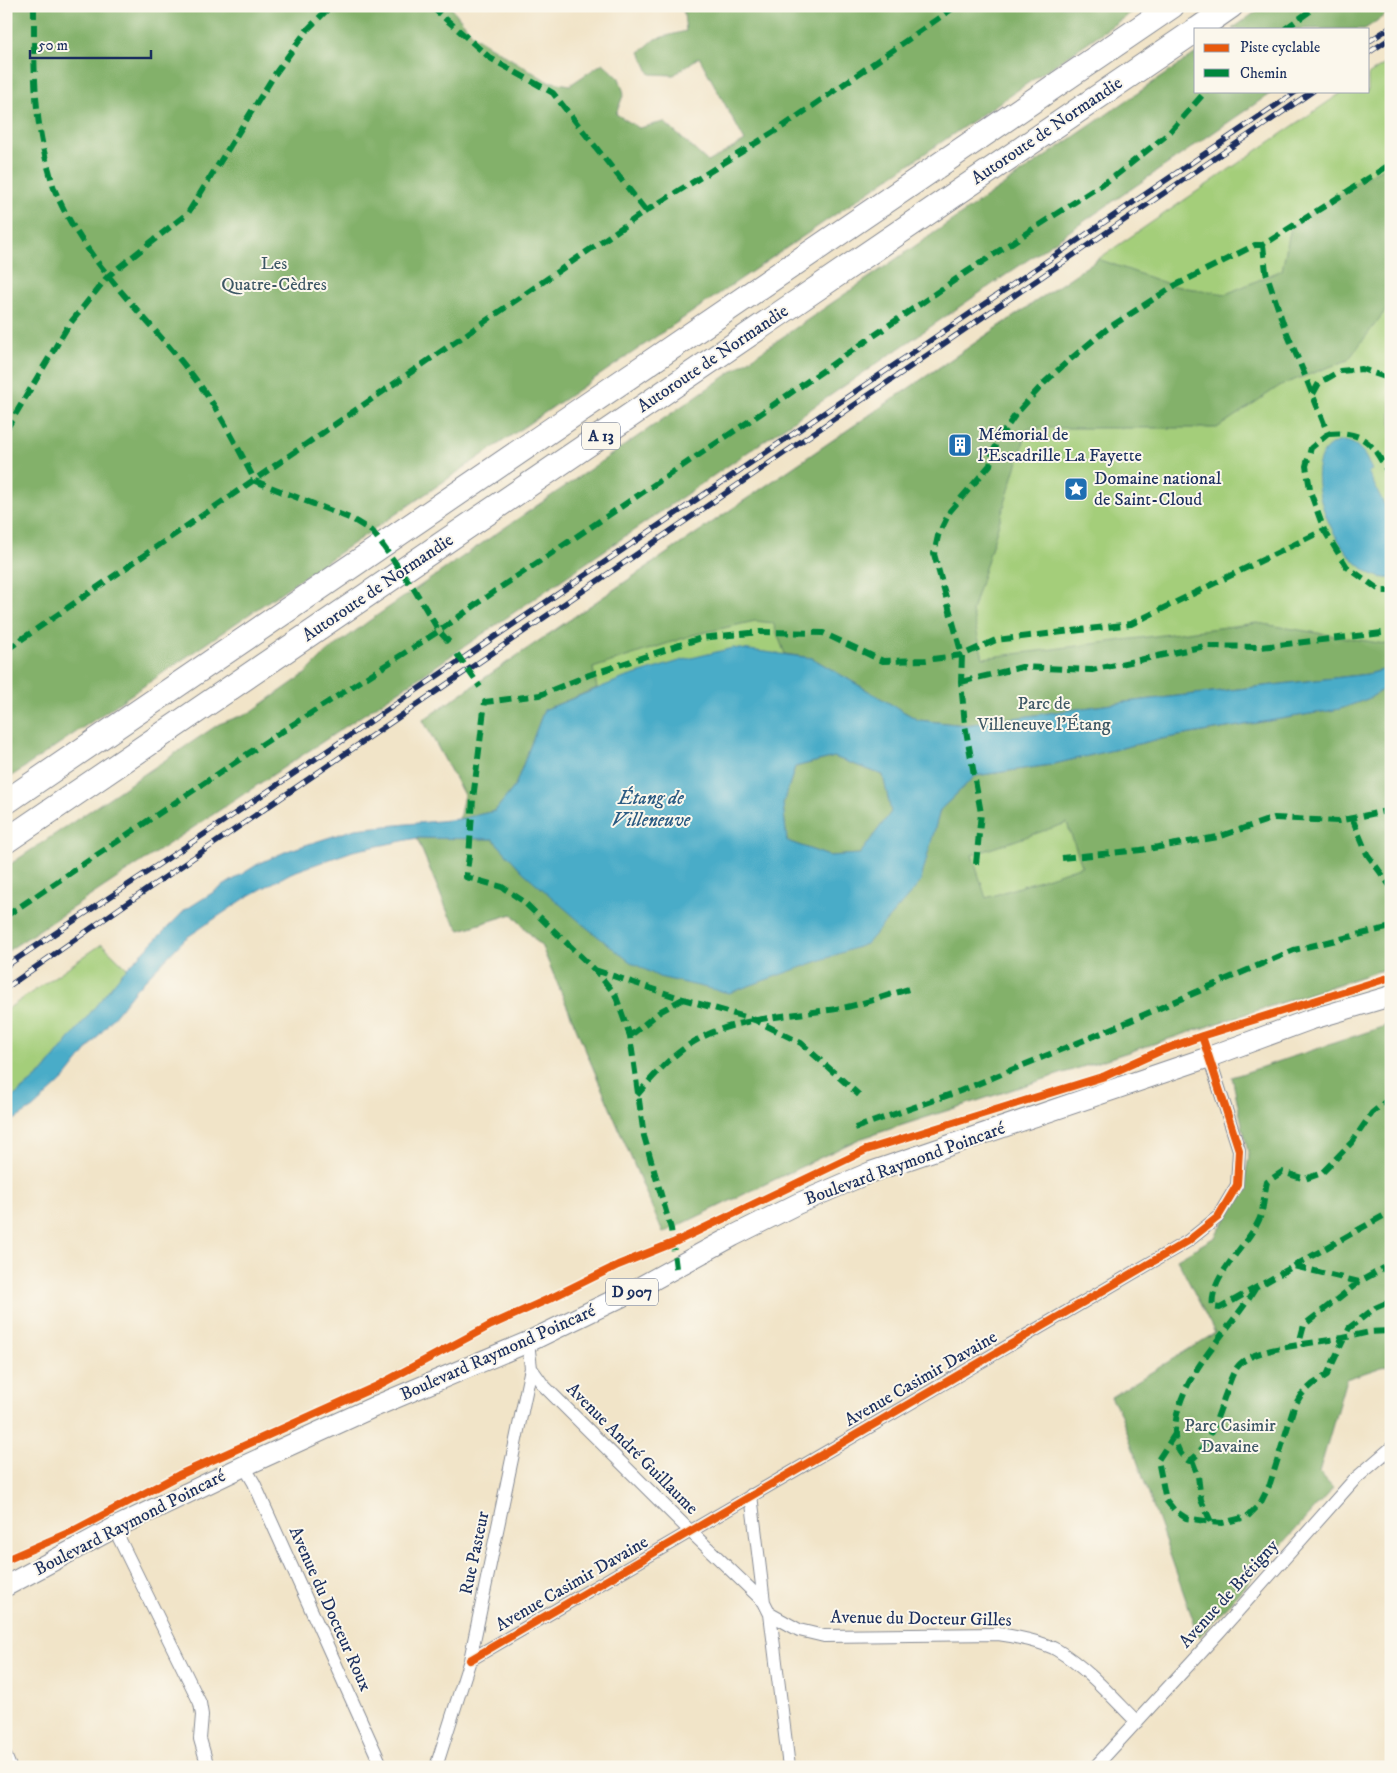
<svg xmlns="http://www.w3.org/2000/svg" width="1397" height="1773" font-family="'IM FELL DW Pica',serif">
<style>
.green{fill:#a4ce7a;stroke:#607e6c}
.forest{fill:#83b16a;stroke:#4f7064;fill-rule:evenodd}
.water{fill:#49acc8;stroke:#326e93;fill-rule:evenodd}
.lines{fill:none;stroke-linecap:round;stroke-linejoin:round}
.minor-casing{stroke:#868a93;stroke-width:14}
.primary-casing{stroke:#868a93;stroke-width:22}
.motorway-casing{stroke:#868a93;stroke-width:26}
.minor{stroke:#fff;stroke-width:12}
.primary{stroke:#fff;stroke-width:20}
.motorway{stroke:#fff;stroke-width:24}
.rail-casing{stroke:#1b2f5e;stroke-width:5.5}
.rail{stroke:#fbf7ec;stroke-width:4;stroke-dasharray:11;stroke-linecap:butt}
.quiet{stroke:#00873e;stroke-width:6;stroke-dasharray:12 6;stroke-linecap:butt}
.cycleway-casing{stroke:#fbf7ec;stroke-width:11}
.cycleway{stroke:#e8590c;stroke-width:8}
.labels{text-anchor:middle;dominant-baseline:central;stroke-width:4;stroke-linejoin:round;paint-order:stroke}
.shield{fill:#fbf7ec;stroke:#5e6b89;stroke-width:1}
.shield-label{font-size:16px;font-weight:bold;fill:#1b2f5e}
.street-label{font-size:18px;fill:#1b2f5e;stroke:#fbf7ec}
.park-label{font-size:18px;fill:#3d5765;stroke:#fbf7ec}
.poi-label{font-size:18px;fill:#1b2f5e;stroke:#fbf7ec;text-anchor:start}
.water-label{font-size:19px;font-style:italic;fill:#2b5b83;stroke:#fbf7ec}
</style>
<rect width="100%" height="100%" fill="#fbf7ec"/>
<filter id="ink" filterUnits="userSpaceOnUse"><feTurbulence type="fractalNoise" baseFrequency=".02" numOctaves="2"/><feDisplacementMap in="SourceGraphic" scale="10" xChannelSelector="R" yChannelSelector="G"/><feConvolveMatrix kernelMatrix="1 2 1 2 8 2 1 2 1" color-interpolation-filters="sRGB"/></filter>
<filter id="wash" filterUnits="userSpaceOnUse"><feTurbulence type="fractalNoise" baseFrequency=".0096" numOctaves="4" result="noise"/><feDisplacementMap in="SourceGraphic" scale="20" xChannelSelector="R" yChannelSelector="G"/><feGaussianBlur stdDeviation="1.12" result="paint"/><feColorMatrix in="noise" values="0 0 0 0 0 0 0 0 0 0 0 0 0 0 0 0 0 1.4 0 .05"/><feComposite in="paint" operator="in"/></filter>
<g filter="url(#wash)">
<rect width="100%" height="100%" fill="#f1e4c8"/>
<path class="green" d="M1391,60v907l-532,172 -196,94 -121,-286 -30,-33 -52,16 -11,-15 -32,-77h39l8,-43 -41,-75 921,-629h24v-16z
M102,944l25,24 -84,104 -37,31v-93z"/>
<path class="forest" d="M6,6h444l25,31 72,44 23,4 33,-22 16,15 5,15 -8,21 23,14 25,-6 44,40 37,-21 -46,-84 -25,18 -24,-1 -10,-22 15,-13 31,-8 -3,-25h458l-1135,774z
M1264,6h127v5l-26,18h-133z
M1196,53v38h78l-854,586 -414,275v-85l213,-143 32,-12 54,-38 21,-21 43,-32z
M1391,164v142l-6,5 -37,49 -67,25 -64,43h-189l-56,183 11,47 274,-35 134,22v23l-23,6 -242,28 -161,23 -47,-5 -106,-62 -27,-4 -12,-31 -18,-2 -62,14 -100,33 4,20 -53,22 -29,76 -20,25 -36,8 5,-24 -41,-75 675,-461 76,27 52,8 56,-24 9,-43 68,-47z
M1391,686v281l-532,172 -196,94 -121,-286 -30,-33 -52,16 -11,-15 -32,-77 76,1 30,33 396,11 21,-73 35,-34 75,-11 105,-25 185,-31 30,-11 10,-7zM1067,823l15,43 -96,32 -14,-43z
M834,757l49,18 9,37 -31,42 -32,2 -42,-15 -4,-37 12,-37z
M1391,1024v340l-45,15 -27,94 14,15 -134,149 -78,-222 -10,-18 104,-64 -38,-74 38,-22 28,-49 6,-31 -17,-80z"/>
<path class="water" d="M1343,441c18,2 22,15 29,29l-4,2 23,46v60c-50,6 -108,-128 -48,-137z
M733,648l79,10 106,62 47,5 161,-23 242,-28 23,-6v18l-11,5 -10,7 -30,11 -185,31 -105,25 -75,11 -35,34 -20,73 -54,61 -137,49 -70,-16 -30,-16 -43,-34 -63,-55 -30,-33 -76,-1 -64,13 -62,22 -44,24 -61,41 -51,52 -70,88 -32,30 -27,17v-22l37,-31 79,-99 63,-63 73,-46 29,-13 68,-22 104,-10 36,-8 20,-25 29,-76 80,-32 59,-18zM834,757l49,18 8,37 -31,42 -31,2 -42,-15 -4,-37 12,-37z"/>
</g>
<g filter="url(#ink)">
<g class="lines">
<g class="minor-casing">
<path id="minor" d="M531,1368l12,17 148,147 73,70 6,12 19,153
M244,1466l10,17 128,284
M751,1495l13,107
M114,1528l86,175 2,12 -2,24 8,28
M770,1614l29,16 25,6 174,-2c16,2 45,8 59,16 30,18 55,47 80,72
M470,1660l718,-419 30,-24 19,-32 2,-35 -30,-93
M6,1757l4,10
M436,1767l34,-107 61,-292 -3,-26
M1095,1767l125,-136 134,-151 37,-32"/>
</g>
<g class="primary-casing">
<path id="primary" d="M6,1586l108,-58 130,-62 132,-60 152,-64 103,-50 102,-56 64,-32 74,-32 338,-115 100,-37 82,-24"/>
</g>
<g class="motorway-casing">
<path id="motorway" d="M1198,29l33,-23
M6,802l1166,-796
M6,841l1190,-811"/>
</g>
<use href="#minor" class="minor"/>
<use href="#primary" class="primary"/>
<use href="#motorway" class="motorway"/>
<g class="rail-casing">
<path id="rail" d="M1368,42l23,-15
M1368,53l23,-15
M6,966l221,-147 1070,-728
M6,988l114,-80 1193,-817"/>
</g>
<use href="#rail" class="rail"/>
<path class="quiet" d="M34,6c0,54 -1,109 14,161 3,9 4,18 8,26 31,72 93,125 140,187 24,31 41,66 59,101l97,38 21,13 41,57 25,42 10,11
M431,6l59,52 63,35 93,118
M1285,29l32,-23
M1263,245l3,27 18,54 20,47 24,61 -17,14 -5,18 5,28 13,36 23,37 34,24h10
M1387,378l4,-10
M1313,394l6,-11 21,-12 22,-2 29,10
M6,430l62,-104 40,-50 80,-63 87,-139 32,-44 24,-24
M1328,434c39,-4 47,13 63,45
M6,650l640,-439 139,-86 171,-119
M457,654l23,33
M961,682l61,-15 70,3 113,-24 56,1 130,-15
M1352,818l15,36 24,33
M1062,858l79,-8 77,-13 56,-19 64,3 53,-11
M976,864l5,-51 -16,-88 -4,-43 1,-27 -28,-101 4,-18 12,-25 40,-46 2,-11 10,-20 14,-20 28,-31 23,-21 40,-33 67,-43 81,-41h8l128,-81
M6,916l255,-171 178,-114 56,-40 265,-177 208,-143 147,-95 53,-42 38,-43
M595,970l88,29 72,21 46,23 58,52
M630,1036l31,-25 22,-12
M637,1095c15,-17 30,-35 49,-48 44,-32 109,-30 161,-40 22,-5 44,-13 65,-19
M855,1128l105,-37 144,-59 190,-82 97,-23
M1391,1264l-32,18 -55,43 -4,15 3,4 40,-6 27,-6 21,-1
M1294,1266l89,-50 8,-1
M676,1268l-5,-39 -27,-93 -14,-100 -15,-42 -20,-24 -72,-69 -21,-14 -36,-10 3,-20 4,-58 12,-97 55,-7 49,-20 112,-37 59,-6 63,1 60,28 43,-1 36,-5 34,-15 135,-16 193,-94
M1359,1282l-65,-16 -74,42 -7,-1c-5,-29 35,-62 46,-87 5,-11 5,-26 8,-38l15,-10 23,7 17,-6 30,-31 20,-29 19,-16
M1255,1289c-27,45 -82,91 -80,147 1,11 5,20 14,25 16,-7 30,-47 35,-63 5,-12 7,-26 17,-35 16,-13 43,-15 62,-19
M1175,1434l-17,26 8,40 8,10 12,8 25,4 11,1 25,-6 13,-13 10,-20 24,-77 7,-12 12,-11 14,-9 22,-47 26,-20 16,-7
M1192,1460l6,16 3,24 10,22"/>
<g class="cycleway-casing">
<path id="cycleway" d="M6,1560l67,-29 106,-56 196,-88 116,-62 60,-27 67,-33 55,-22 193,-93 239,-74 55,-25 42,-15 189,-59
M470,1660l718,-419 30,-24 19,-32 2,-35 -37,-114"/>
</g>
<use href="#cycleway" class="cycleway"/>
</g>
</g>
<defs>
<g id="building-square" transform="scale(1.25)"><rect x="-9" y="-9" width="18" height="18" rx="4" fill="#1f6fb2" stroke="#fbf7ec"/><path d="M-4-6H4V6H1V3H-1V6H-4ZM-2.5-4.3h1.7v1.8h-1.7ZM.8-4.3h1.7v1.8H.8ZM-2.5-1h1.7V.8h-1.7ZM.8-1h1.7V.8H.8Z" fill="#fff"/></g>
<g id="sight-square" transform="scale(1.25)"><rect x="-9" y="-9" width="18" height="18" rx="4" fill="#1f6fb2" stroke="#fbf7ec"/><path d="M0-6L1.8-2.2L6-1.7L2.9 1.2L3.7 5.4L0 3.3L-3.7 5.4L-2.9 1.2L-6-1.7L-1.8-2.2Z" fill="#fff"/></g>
</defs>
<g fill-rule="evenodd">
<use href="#building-square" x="960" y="445"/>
<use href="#sight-square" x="1076" y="489"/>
</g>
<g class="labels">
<g class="shield">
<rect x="582" y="422.5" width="38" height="27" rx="4"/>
<rect x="606" y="1278.5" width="52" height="27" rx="4"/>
</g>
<g class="shield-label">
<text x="601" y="436">A 13</text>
<text x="632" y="1292">D 907</text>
</g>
<g class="street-label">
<text transform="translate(1047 131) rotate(-34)">Autoroute de Normandie</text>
<text transform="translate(713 359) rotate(-34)">Autoroute de Normandie</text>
<text transform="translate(378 588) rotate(-34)">Autoroute de Normandie</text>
<text transform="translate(905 1164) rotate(-20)">Boulevard Raymond Poincaré</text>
<text transform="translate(498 1353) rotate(-24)">Boulevard Raymond Poincaré</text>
<text transform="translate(921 1379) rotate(-30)">Avenue Casimir Davaine</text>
<text transform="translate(632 1449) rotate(45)">Avenue André Guillaume</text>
<text transform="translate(130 1523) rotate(-27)">Boulevard Raymond Poincaré</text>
<text transform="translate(475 1553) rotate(-78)">Rue Pasteur</text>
<text transform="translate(572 1584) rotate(-30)">Avenue Casimir Davaine</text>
<text transform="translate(1229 1594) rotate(-48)">Avenue de Brétigny</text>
<text transform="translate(330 1609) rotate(66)">Avenue du Docteur Roux</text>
<text transform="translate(921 1619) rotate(1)">Avenue du Docteur Gilles</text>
</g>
<g class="park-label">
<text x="274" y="264">Les<tspan x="274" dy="21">Quatre-Cèdres</tspan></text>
<text x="1044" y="704">Parc de<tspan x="1044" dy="21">Villeneuve l'Étang</tspan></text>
<text x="1230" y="1426">Parc Casimir<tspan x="1230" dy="21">Davaine</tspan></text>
</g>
<g class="poi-label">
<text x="978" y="435">Mémorial de<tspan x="978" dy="21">l’Escadrille La Fayette</tspan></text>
<text x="1094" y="479">Domaine national<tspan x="1094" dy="21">de Saint-Cloud</tspan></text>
</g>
<g class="water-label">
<text x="651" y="798">Étang de<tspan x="651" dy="22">Villeneuve</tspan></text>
</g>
</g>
<rect width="1397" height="1773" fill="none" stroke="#fbf7ec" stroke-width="25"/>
<rect x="1194" y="28" width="175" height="65" fill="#fbf7ec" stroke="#a1a7b3"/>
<rect x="1204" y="44" width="25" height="8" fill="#e8590c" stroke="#a1a7b3"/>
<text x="1240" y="52" font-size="15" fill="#1b2f5e">Piste cyclable</text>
<rect x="1204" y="69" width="25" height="8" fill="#00873e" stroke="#a1a7b3"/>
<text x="1240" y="78" font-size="15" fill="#1b2f5e">Chemin</text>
<path d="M30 50v8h121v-8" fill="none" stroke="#1b2f5e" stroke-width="2.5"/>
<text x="38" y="50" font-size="15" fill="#1b2f5e" stroke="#fbf7ec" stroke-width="4" paint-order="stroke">50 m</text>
</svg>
